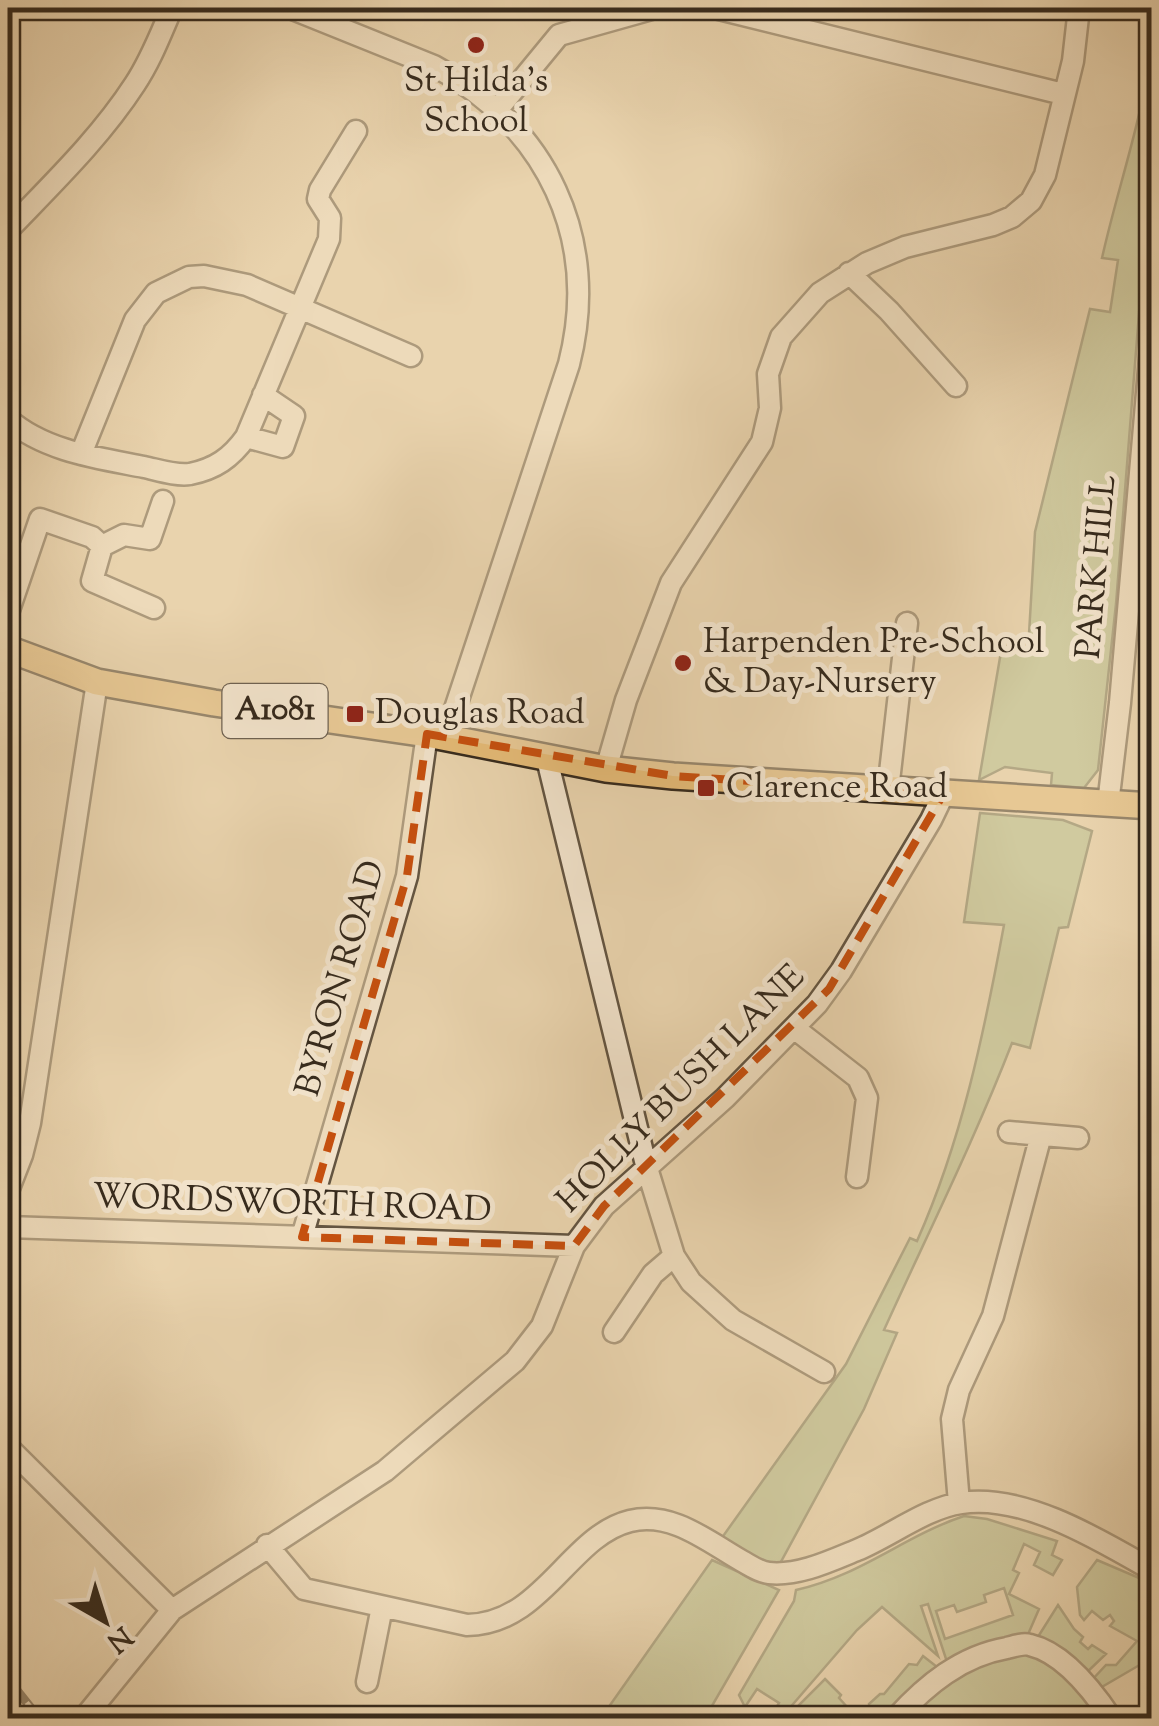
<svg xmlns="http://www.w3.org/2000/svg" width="1159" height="1726" font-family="'Sorts Mill Goudy',serif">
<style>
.green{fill:#b1be8e;stroke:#747456;stroke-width:2.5;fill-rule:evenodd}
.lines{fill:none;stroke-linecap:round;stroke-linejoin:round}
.minor-casing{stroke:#645541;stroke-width:25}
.major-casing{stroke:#372b1d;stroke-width:30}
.minor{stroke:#f1e2ca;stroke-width:20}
.major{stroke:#e4ba76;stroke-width:25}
.rail-casing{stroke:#372b1d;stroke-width:9}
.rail{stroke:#f1e2ca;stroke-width:5;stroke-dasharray:15;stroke-linecap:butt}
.marked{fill:none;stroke:#c5500f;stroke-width:8;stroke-dasharray:20 12;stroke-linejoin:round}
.poi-dot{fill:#8f2418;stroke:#f1e2ca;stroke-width:4}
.labels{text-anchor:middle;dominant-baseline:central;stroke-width:10;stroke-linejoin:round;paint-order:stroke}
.shield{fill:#f1e2ca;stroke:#6f6251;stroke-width:2.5}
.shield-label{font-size:32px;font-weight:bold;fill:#372b1d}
.poi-label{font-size:35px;fill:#372b1d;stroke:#f1e2ca;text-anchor:start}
.street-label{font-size:35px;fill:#372b1d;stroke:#f1e2ca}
</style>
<rect width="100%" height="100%" fill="#e9d3ad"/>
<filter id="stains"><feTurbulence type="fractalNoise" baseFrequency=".002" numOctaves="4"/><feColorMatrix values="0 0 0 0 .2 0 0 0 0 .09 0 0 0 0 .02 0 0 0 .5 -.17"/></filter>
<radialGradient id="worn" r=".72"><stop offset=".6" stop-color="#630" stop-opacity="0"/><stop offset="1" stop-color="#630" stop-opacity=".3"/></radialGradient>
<path class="green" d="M1151,46l1,172 -9,45 -27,341 -18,166 -14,18 -33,-3 1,-12 -47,-6 -26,13 23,-134 26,5 7,-119 55,-223 20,3 8,-52 -16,-2c16,-72 41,-139 49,-212z
M980,813l83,7 29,11 -24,96 -9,1 -29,120 -18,-5c-38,98 -85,192 -128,287l13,3 -33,76 -87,160 -56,-30 125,-175 64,-126 7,3c45,-101 67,-208 87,-316l-40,-3z
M964,1516l23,3 70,22 -5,14 10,5 -9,15 -19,-10 6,-13 -16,-8 -11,26 6,3 -10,21 30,15 -13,30 -73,24 -7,-4 -18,-55 -7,2 17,50 -56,-49 -25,23 -76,88h-11l9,-15 -22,-14 -12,18 -6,-12 55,-94 2,-11c66,-15 108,-54 168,-74zM1004,1588l9,27 -68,24 -9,-28 18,-6 3,7 29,-10 -2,-7z
M712,1560l67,30 -74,128h-104z
M1097,1560l54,23v90l-8,-10 -43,25 -9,-7 15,-16h10l21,-24 -27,-15 4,-5 -4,-6 -7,5 -11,-9 -8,9 -4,-5 -3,-28z
M1058,1605l16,24 9,8 -3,5 8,7 4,-4 14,9 -22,21 -48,-35z
M1023,1650l43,22 40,46h-205l49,-41z
M923,1656l18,14 -53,48h-24v-5l6,-3 -1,-6 11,-10h4l25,-30 8,1z
M825,1679l16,16 -2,3 18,20h-44l-17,-10z"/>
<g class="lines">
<g class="minor-casing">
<path id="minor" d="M290,8l144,58c113,60 167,173 135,298l-124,375
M715,8l348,86
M498,109l61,-74 96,-27
M8,230c44,-46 92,-92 127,-146 16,-24 26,-51 37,-76
M849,273l40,38 67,75
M8,419c36,32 90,39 136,48 14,3 32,9 46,7 25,-5 41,-16 56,-37l83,-198 1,-21 -12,-19 2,-9 36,-59
M246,437l37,10 11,-31 -31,-21
M81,454l54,-134 21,-27 33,-16 15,-1 43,9 164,71
M102,546l-10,35 62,27
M8,613l32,-94 52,18 10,9 22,-11 26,4 13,-38
M547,759l99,406 28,91 17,26 42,38 91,52
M606,769l20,-69 45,-117 91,-141 8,-34 -2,-34 13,-37 39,-44 47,-30 38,-16 88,-22 19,-8 19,-16 14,-26 28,-114 6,-53
M888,790l19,-167
M1108,804l12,-101 32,-368
M794,1028l64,50 9,20 -10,79
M1009,1132l69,6
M8,1191l14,-36 8,-32 67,-441
M8,1227l566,19
M302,1237l105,-361 20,-142
M614,1332l39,-58 21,-18
M8,1447l164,163
M959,1503l-7,-84 7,-29 34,-74 48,-181
M267,1545l37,44 163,36c76,-1 102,-89 163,-104 42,-10 77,20 112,40 9,5 17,11 27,12 30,3 61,-12 88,-23 32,-13 69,-42 104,-47 62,-10 139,37 191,67
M367,1682l15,-75
M84,1718l88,-108 213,-139 130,-110 27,-35 32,-80 30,-40 121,-108 92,-94 24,-33 90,-151 13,-27
M896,1718c30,-33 65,-62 111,-70 7,-2 16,-5 23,-3 34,8 63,46 81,73"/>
</g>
<g class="major-casing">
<path id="major" d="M8,649l89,33 117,21 213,31 179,35 67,7 479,30"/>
</g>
<use href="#minor" class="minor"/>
<use href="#major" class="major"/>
<g class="rail-casing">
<path id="rail" d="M8,1679l31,39
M8,1711l5,7"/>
</g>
<use href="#rail" class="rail"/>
</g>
<path d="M0 0H1159V1726H0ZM427,734l246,42 271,17 -115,196 -225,217 -30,40 -272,-9 105,-361z" fill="#e9d3ad" fill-opacity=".55" fill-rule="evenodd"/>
<path class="marked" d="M427,734l246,42 271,17 -115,196 -225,217 -30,40 -272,-9 105,-361z"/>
<g class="poi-dot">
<circle cx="476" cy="45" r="10"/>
<circle cx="683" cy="663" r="10"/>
<rect x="345" y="704" width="20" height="20" rx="5"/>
<rect x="696" y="778" width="20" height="20" rx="5"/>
</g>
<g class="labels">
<rect class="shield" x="222.5" y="684" width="105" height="54" rx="8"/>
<g class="shield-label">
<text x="275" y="711">A1081</text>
</g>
<g class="poi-label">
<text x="476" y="82" text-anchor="middle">St Hilda's<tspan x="476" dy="40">School</tspan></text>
<text x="703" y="643">Harpenden Pre-School<tspan x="703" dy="40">&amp; Day-Nursery</tspan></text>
<text x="375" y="714">Douglas Road</text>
<text x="726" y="788">Clarence Road</text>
</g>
<g class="street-label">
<text transform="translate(1098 567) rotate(-85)">PARK HILL</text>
<text transform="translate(342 979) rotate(-74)">BYRON ROAD</text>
<text transform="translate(682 1090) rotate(-45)">HOLLY BUSH LANE</text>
<text transform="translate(292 1205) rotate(2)">WORDSWORTH ROAD</text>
</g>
</g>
<rect width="1159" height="1726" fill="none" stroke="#e9d3ad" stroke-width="40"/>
<rect x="10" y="10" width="1139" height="1706" fill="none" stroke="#372b1d" stroke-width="5"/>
<rect x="20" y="20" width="1119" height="1686" fill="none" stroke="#372b1d" stroke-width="2.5"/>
<g transform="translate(105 1621) rotate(141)" stroke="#f1e2ca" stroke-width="8" paint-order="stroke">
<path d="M0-8L18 38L0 25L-18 38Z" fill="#372b1d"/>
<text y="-15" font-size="28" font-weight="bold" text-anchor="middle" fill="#372b1d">N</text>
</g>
<rect width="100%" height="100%" filter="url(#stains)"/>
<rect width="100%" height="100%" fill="url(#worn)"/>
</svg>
